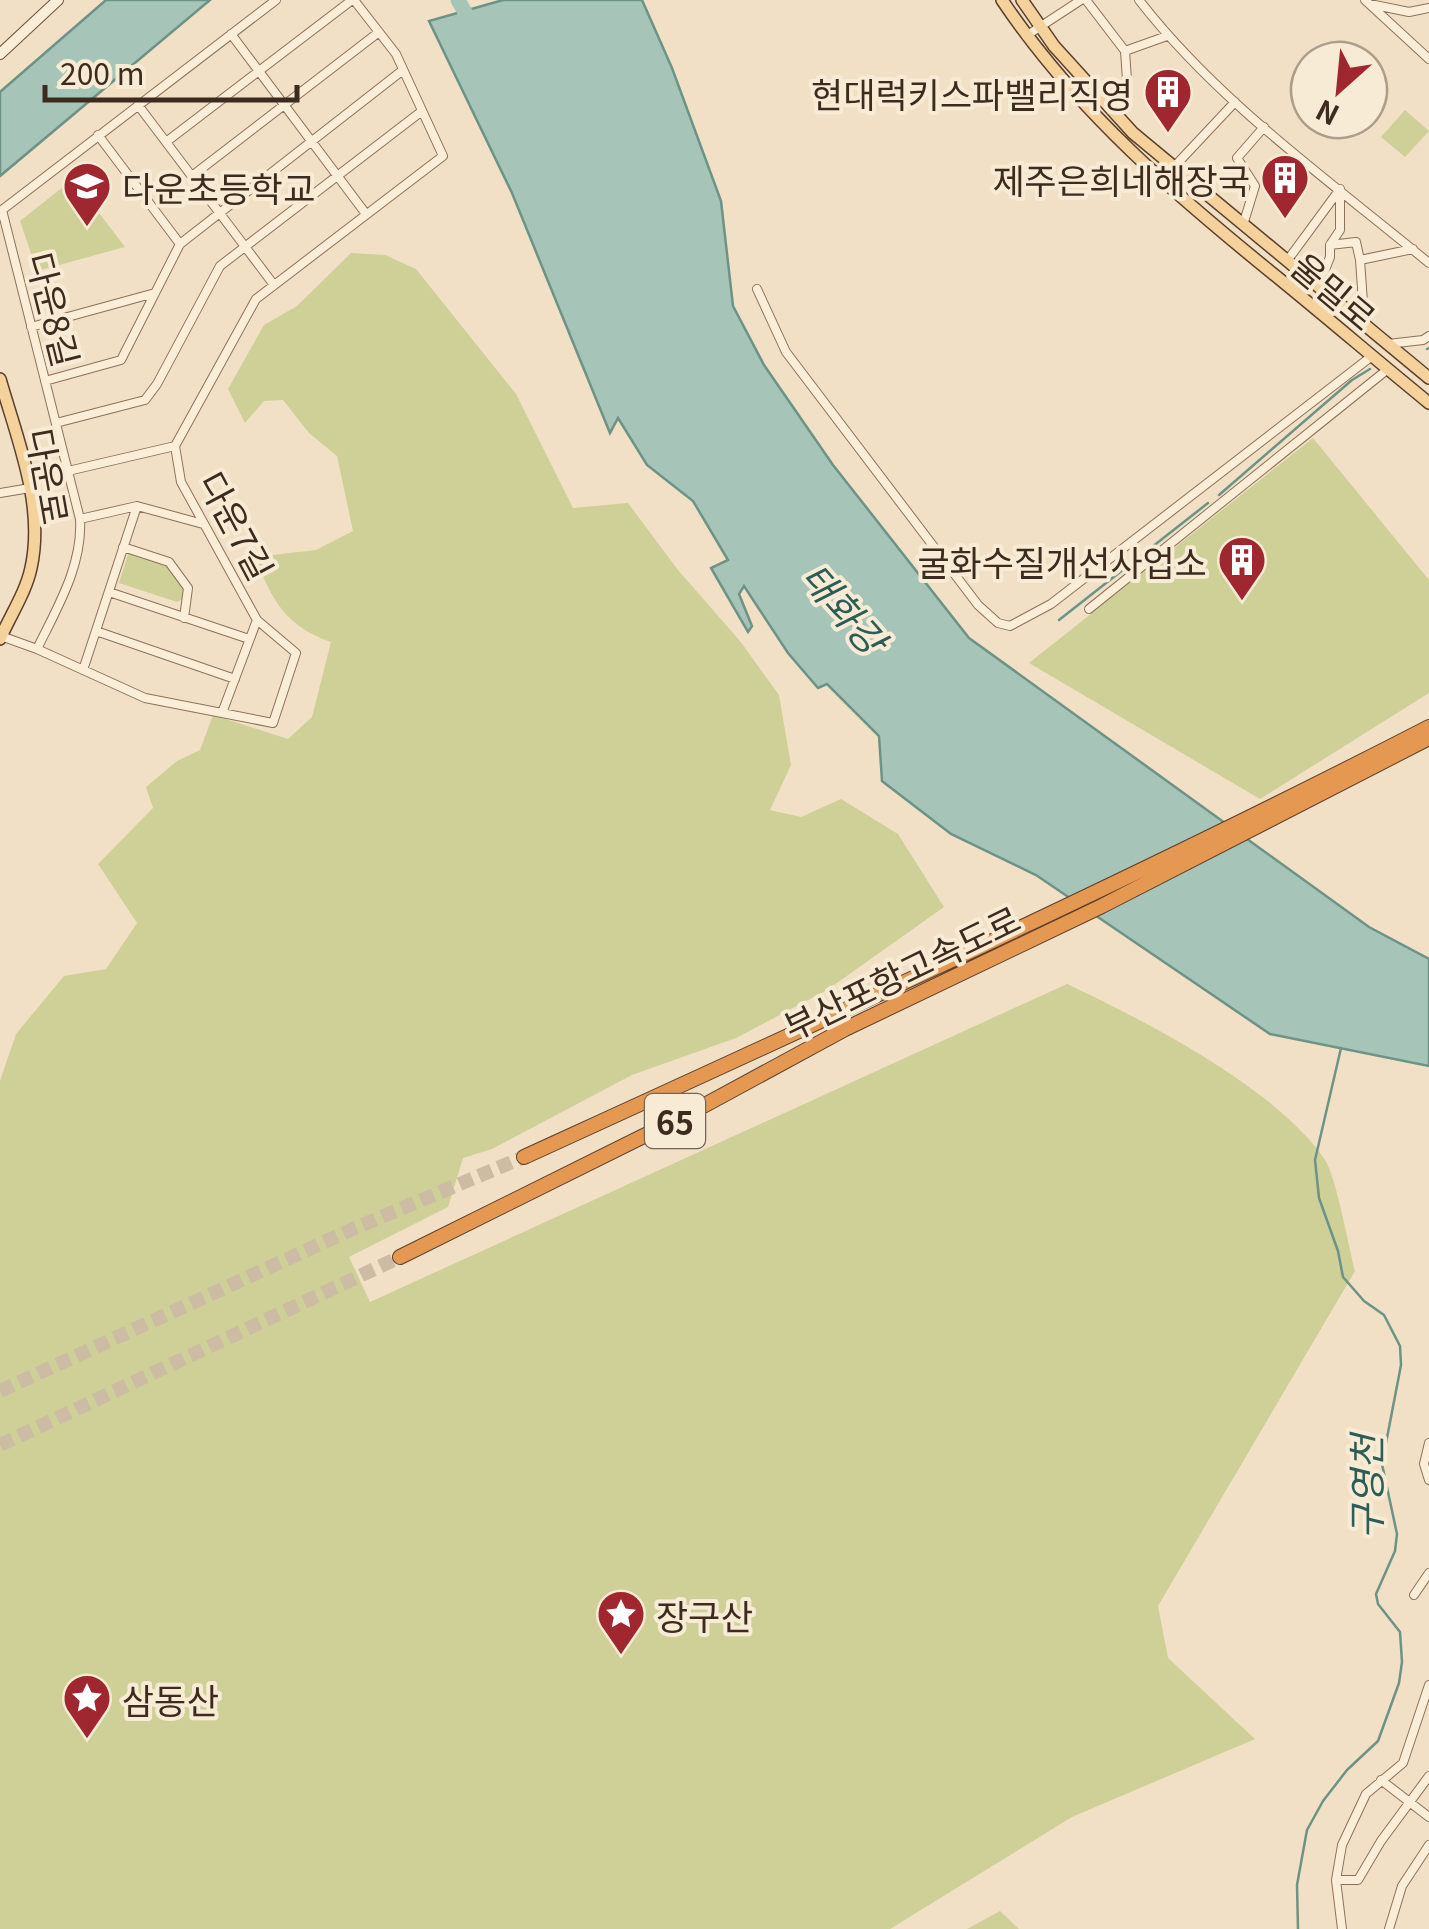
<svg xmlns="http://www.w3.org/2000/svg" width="1429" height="1929" font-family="Georgia,'Noto Sans KR',serif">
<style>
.green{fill:#ced098}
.water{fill:#a7c4b9;stroke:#6d9387;stroke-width:2.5}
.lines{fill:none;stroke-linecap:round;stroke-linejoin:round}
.stream{stroke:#6d9387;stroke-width:2.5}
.river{stroke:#a7c4b9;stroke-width:15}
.highway-tunnel{stroke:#cdbca4;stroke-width:14;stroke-dasharray:14 7;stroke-linecap:butt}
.street-casing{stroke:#8d715a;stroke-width:10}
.secondary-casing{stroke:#6f523d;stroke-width:12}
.primary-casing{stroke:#5b3f2e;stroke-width:14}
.highway-casing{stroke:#5b3f2e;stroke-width:16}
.street{stroke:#fbeed9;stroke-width:8}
.secondary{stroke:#fbeed9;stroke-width:10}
.primary{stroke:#f5d29c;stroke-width:11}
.highway{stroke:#e49852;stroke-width:14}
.labels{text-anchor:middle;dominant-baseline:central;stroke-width:8;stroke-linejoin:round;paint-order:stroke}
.shield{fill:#f8ebd5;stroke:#746555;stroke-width:2.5}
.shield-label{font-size:32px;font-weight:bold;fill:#3c2b1e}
.poi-label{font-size:35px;fill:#3c2b1e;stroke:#f8ebd5;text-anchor:end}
.street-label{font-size:35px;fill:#3c2b1e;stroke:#f8ebd5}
.water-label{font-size:38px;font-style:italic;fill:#2d5d56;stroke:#f8ebd5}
</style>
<rect width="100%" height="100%" fill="#f1e0c5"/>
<path class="green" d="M1405,110l24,21 -24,26 -24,-20z
M73,179l52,68 -88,24 -17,-50z
M351,253l34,2 31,14 100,125 57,114 55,-5 50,67 62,71 39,54 12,70 -21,45 31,7 40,-18 57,35 46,73 -117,83 -91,48 -104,37 -140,74 -29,9 -15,49 -99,50 21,45 697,-318c77,36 211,105 258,176 11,16 24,88 30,111l-197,335 10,52 87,81 -183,78 -182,112h-890v-848l16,-47 48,-58 42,-7 31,-46 -39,-59 55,-56 -7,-21 31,-26 23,-11 13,-35 75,24 24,-22 19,-75c-46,-16 -59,-42 -76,-85l61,-7 37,-19 -16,-75 -28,-23 -26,-33 -19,1 -19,22 -17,-34 36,-64 33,-19z
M1313,438l116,142v113l-169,106 -231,-136z
M129,551c24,8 55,16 56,47l-8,4 -58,-19z
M1000,1911l19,18h-52z"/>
<path class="water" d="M106,0h104l-210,176v-84z
M503,0h139l30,68 49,133 12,105 31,59 69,100 136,173 400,289 60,32v107l-159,-32 -234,-159 -85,-41 -69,-53 -3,-45 -52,-52 -9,4 -30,-35 -44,-67 -5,8 13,32 -4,6 -37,-64 17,-8 -35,-59 -46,-36 -29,-47 -8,15 -98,-240 -83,-172z"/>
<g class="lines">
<path class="stream" d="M1427,349l2,-1
M1219,495l133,-115 18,-11
M1059,620l149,-117
M1298,1929l-1,-44 10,-55 16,-29 24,-31 31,-29 21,-58 3,-21 -2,-30 -22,-28 -2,-10 19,-43 2,-17 -15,-70 19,-99 -1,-19 -16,-31 -20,-14 -21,-24 -5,-26 -19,-53 -4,-38 26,-112"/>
<path class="river" d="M458,0l15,26"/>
<path class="highway-tunnel" d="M0,1391l355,-163 169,-71
M0,1445l400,-188"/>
<g class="street-casing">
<path id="street" d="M1086,0l39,51 42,-15
M1139,0c80,103 190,180 290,263
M1365,0l64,59
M1370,4l39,8 20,-4
M231,34l135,180
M1026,36l55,-36
M138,105l136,180
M1111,111l16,-31 -2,-29
M98,135l82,109
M166,142l186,-142
M1173,168l62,-66
M192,176l187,-144
M1243,225l12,-39 -18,-28 27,-31
M1330,245l26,-3 4,18
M1287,261l53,-72
M1313,283l12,-13 5,-13v-12l10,-15v-41
M757,289l29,63 192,253 20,18 12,3 41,-22 321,-248
M1360,321l3,-19 -3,-42 53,-11
M31,327l124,-34
M1388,344l35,-4 6,-4
M45,381l76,-21 59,-116 223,-174
M56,423l89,-23 12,-16 63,-118 202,-155
M68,471l107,-25
M0,493l30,-5
M80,519l57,-13 66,18
M123,547l46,15 19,26 -4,30
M109,592l140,47
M1089,609l299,-240
M96,631l139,48
M1,636l36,13 108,49 128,25 23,-70 -39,-33 -76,-138 -6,-36 81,-147 187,-143 -47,-102 -42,-54
M37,649c20,-41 46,-84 43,-130l-78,-309 274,-210
M83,670l54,-164
M222,713l35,-93
M1429,1443l-5,21 5,16
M1414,1595l15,-22
M1381,1780l48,37
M1336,1880h22l23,-39 48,-65
M1342,1929l-6,-49 6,-35 24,-51 37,-31 26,-78
M1389,1929l13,-43 27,-41"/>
</g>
<g class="secondary-casing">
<path id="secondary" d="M0,54l58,-54"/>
</g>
<g class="primary-casing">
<path id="primary" d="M1002,0c75,112 176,197 280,281 49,40 98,82 147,122
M1022,0l32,46 79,87 296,245
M0,379c17,60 45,126 31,189 -5,24 -21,48 -31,71"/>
</g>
<g class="highway-casing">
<path id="highway" d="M524,1157c304,-139 608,-277 905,-430
M400,1257l292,-145 153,-83 257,-123 327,-168"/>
</g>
<use href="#street" class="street"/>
<use href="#secondary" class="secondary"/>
<use href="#primary" class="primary"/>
<use href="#highway" class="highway"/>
</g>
<defs>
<g id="building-pin" transform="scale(2.5)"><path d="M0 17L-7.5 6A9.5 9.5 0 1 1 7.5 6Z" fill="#a02630" stroke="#f8ebd5"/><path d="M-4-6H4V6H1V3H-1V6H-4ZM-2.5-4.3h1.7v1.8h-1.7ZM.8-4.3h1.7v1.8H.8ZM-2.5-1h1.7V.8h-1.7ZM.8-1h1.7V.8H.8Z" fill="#fff"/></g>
<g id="school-pin" transform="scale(2.5)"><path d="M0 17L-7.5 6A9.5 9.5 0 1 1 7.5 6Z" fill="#a02630" stroke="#f8ebd5"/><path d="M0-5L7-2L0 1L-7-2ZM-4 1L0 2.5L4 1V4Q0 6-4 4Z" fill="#fff"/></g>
<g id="sight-pin" transform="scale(2.5)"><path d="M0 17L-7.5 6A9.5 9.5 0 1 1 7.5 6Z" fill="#a02630" stroke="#f8ebd5"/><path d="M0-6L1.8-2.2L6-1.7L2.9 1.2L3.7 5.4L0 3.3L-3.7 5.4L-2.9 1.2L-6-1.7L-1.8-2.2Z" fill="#fff"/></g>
</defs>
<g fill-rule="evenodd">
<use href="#building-pin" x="1168" y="92"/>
<use href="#building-pin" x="1285" y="178"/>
<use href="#school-pin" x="87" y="186"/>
<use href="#building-pin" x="1242" y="560"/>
<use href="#sight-pin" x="621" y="1614"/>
<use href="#sight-pin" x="87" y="1698"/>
</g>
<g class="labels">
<rect class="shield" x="645" y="1094" width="60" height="54" rx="8"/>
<g class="shield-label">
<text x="675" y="1121">65</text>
</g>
<g class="poi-label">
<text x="1133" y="92">현대럭키스파밸리직영</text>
<text x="1250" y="178">제주은희네해장국</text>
<text x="122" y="186" text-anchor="start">다운초등학교</text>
<text x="1207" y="560">굴화수질개선사업소</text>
<text x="656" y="1614" text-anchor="start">장구산</text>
<text x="122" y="1698" text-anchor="start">삼동산</text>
</g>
<g class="street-label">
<text transform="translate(1335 290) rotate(40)">울밀로</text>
<text transform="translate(55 309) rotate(76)">다운8길</text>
<text transform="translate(50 476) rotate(80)">다운로</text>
<text transform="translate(238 525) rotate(62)">다운7길</text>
<text transform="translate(901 971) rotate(-26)">부산포항고속도로</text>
</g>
<g class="water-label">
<text transform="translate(845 607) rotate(49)">태화강</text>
<text transform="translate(1364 1487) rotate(-90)">구영천</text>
</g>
</g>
<g transform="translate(1339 90) rotate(207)"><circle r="48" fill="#f8ebd5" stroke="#ad9e8c" stroke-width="2.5"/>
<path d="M0-8L18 38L0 25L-18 38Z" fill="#a02630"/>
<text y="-15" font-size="28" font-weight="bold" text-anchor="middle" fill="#3c2b1e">N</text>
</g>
<path d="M45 85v15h252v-15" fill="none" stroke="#3c2b1e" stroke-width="5"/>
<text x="60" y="85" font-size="30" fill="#3c2b1e" stroke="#f8ebd5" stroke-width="8" paint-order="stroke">200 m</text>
</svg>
